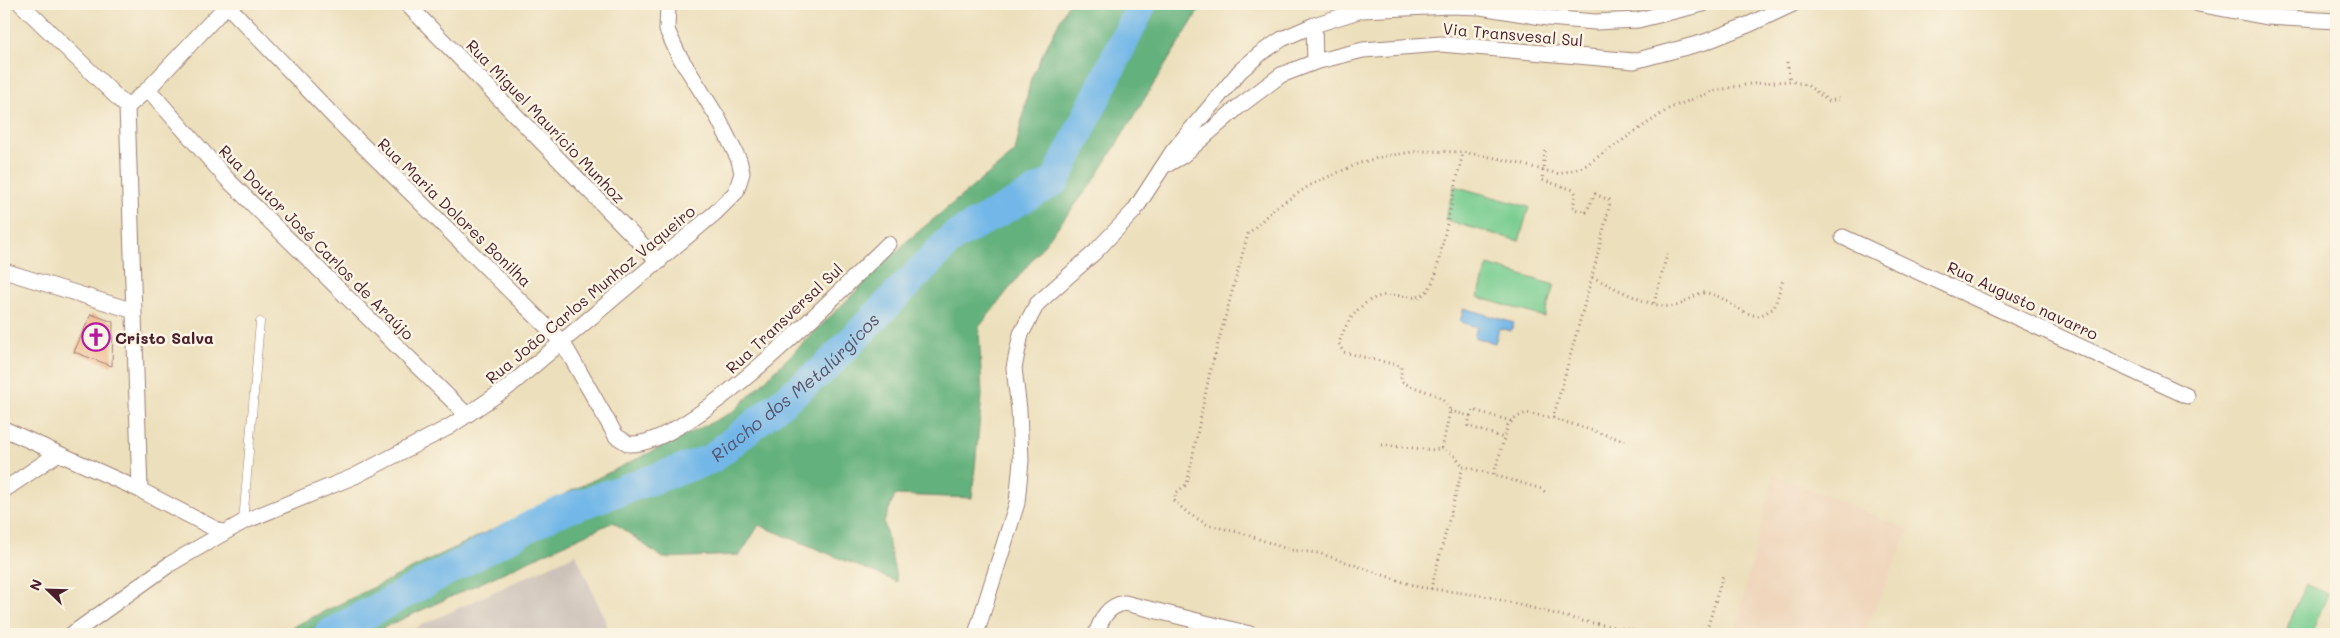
<svg xmlns="http://www.w3.org/2000/svg" width="2340" height="638" font-family="Mali,sans-serif">
<style>
.built{fill:#efd6bc}
.industrial{fill:#cdc2b9}
.green{fill:#7ace92;stroke:#62765e}
.forest{fill:#63b17c;stroke:#566854}
.water{fill:#72b7e8;stroke:#5e6b8a}
.lines{fill:none;stroke-linecap:round;stroke-linejoin:round}
.river{stroke:#72b7e8;stroke-width:30}
.building{fill:#eca572}
.service-casing{stroke:#9b7f74;stroke-width:9}
.minor-casing{stroke:#9b7f74;stroke-width:17}
.path{stroke:#9b7f74;stroke-width:3;stroke-dasharray:1 4;stroke-linecap:butt}
.service{stroke:#fff;stroke-width:8}
.minor{stroke:#fff;stroke-width:15}
.labels{text-anchor:middle;dominant-baseline:central;stroke-width:5;stroke-linejoin:round;paint-order:stroke}
.street-label{font-size:16px;fill:#4a1f2b;stroke:#fcf5e5}
.poi-label{font-size:16px;font-weight:bold;fill:#4a1f2b;stroke:#fcf5e5;text-anchor:start}
.water-label{font-size:18px;font-style:italic;fill:#58546d;stroke:#fcf5e5}
</style>
<rect width="100%" height="100%" fill="#fcf5e5"/>
<filter id="ink" filterUnits="userSpaceOnUse"><feTurbulence type="fractalNoise" baseFrequency=".02" numOctaves="2"/><feDisplacementMap in="SourceGraphic" scale="10" xChannelSelector="R" yChannelSelector="G"/><feConvolveMatrix kernelMatrix="1 2 1 2 8 2 1 2 1" color-interpolation-filters="sRGB"/></filter>
<filter id="wash" filterUnits="userSpaceOnUse"><feTurbulence type="fractalNoise" baseFrequency=".0096" numOctaves="4" result="noise"/><feDisplacementMap in="SourceGraphic" scale="20" xChannelSelector="R" yChannelSelector="G"/><feGaussianBlur stdDeviation="1.12" result="paint"/><feColorMatrix in="noise" values="0 0 0 0 0 0 0 0 0 0 0 0 0 0 0 0 0 1.4 0 .05"/><feComposite in="paint" operator="in"/></filter>
<g filter="url(#wash)">
<rect width="100%" height="100%" fill="#ecdfbc"/>
<path class="built" d="M1774,474l135,56 -45,104h-130z"/>
<path class="industrial" d="M576,554l35,80h-193l-3,-6z"/>
<path class="green" d="M1454,186l75,21 -10,34 -74,-21z
M1488,265l66,20 -10,32 -66,-20z
M2306,584l22,10 -17,40h-7l-17,-6z"/>
<path class="forest" d="M1068,4h135l-109,177 -115,146 3,69 -10,102 -77,-3 -11,27 13,60 -138,-57 -19,30 -77,3 -50,-36 -243,112h-92l455,-222 174,-171 108,-89 16,-74z"/>
<path class="water" d="M1464,308l50,15 -3,8 -12,-3 -4,15 -21,-6 3,-10 -17,-5z"/>
<g class="lines">
<path class="river" id="s1" d="M329,634l224,-120 158,-55 115,-92 127,-130 102,-56 87,-177"/>
</g>
<g id="blocks">
<path class="building" d="M91,314l22,8 -1,44 -38,-14z"/>
</g>
</g>
<g filter="url(#ink)">
<use href="#blocks" fill-opacity="0" stroke="#9b7f74" stroke-width="1"/>
<g class="lines">
<g class="service-casing">
<path id="service" d="M243,522l17,-200"/>
</g>
<g class="minor-casing">
<path id="minor" d="M21,4l106,103
M226,4l114,119 223,220 53,93 13,8c60,4 213,-155 259,-200
M407,4l252,258
M2198,4l69,13 69,4
M1314,25l1,37
M148,89l79,90 240,236
M127,107l13,383
M127,107l21,-18 80,-85
M1168,164l14,-8 55,-48 44,-33 34,-13 48,-12 78,-6 193,17 71,-19 45,-18 43,-20
M1843,237l344,159
M4,271l130,40
M4,429l136,61 83,43
M4,490l53,-36
M72,634l98,-70 73,-42 112,-46 94,-49 58,-39 208,-175 21,-21 6,-19 -3,-13 -21,-42 -40,-64 -11,-24 1,-26
M976,634l41,-131 4,-42 -2,-51 -5,-42 7,-34 16,-30 57,-51 40,-42 39,-60 67,-80 21,-18 21,-14 32,-14 48,-15 88,-4 31,1 67,11 47,4 43,-2 65,-16
M1096,634c6,-16 11,-28 29,-31l125,31"/>
</g>
<path class="path" d="M1787,62l3,19
M1545,151l-3,29 32,10 2,4 -3,12 1,3 12,3 9,-18 14,6 1,3 -18,74c21,9 60,33 83,29 12,-2 19,-14 32,-13 20,3 32,22 53,23l14,-8 9,-28
M1654,303l14,-52
M1450,411l20,5 -2,10 36,12
M1470,416l3,-6 38,11
M1553,418l39,-141
M1382,445l52,5 8,-2
M1463,466l79,23 3,3
M1494,474l14,-49 9,-8 9,-4 27,5 75,24
M1431,589l32,-123 -8,-10 -13,-8 8,-37c-7,-21 -33,-19 -49,-30v-15l-58,-14 -4,-8c6,-23 25,-50 53,-49 9,0 21,5 30,0 8,-4 11,-14 14,-22l27,-121
M1652,634l-70,-13 -97,-25 -67,-9 -81,-28 -19,-6 -28,-3 -48,-17 -34,-8 -20,-12 -14,-12 2,-8 11,-9 22,-108 39,-142 27,-26 37,-24 48,-21 25,-7 35,-5 43,1 38,7 58,15 24,-7 87,-59 44,-17 36,-7 40,-3 17,4 22,16 10,-2
M1703,634l5,-8 15,-51"/>
<use href="#service" class="service"/>
<use href="#minor" class="minor"/>
</g>
</g>
<defs>
<g id="church-ring" transform="scale(1.4375)"><circle r="9.5" fill="#fcf5e5" stroke="#b5179e" stroke-width="1.5"/><path d="M-1.2-6h2.4v3.5h3.3v2.4h-3.3V6h-2.4V-.1h-3.3v-2.4h3.3Z" fill="#b5179e"/></g>
</defs>
<g fill-rule="evenodd">
<use href="#church-ring" x="96" y="337"/>
</g>
<g class="labels">
<g class="street-label">
<text transform="translate(1513 34) rotate(5)">Via Transvesal Sul</text>
<text transform="translate(546 121) rotate(46)">Rua Miguel Maurício Munhoz</text>
<text transform="translate(455 212) rotate(44)">Rua Maria Dolores Bonilha</text>
<text transform="translate(317 242) rotate(45)">Rua Doutor José Carlos de Araújo</text>
<text transform="translate(590 294) rotate(-40)">Rua João Carlos Munhoz Vaqueiro</text>
<text transform="translate(2023 300) rotate(25)">Rua Augusto navarro</text>
<text transform="translate(784 318) rotate(-43)">Rua Transversal Sul</text>
</g>
<g class="poi-label">
<text x="115" y="337">Cristo Salva</text>
</g>
<g class="water-label">
<text stroke="none"><textPath href="#s1" startOffset="532">Riacho dos Metalúrgicos</textPath></text>
</g>
</g>
<rect width="2340" height="638" fill="none" stroke="#fcf5e5" stroke-width="20"/>
<g transform="translate(48 590) rotate(293)" stroke="#fcf5e5" stroke-width="4" paint-order="stroke">
<path d="M0-4L9 19L0 12L-9 19Z" fill="#4a1f2b"/>
<text y="-8" font-size="14" font-weight="bold" text-anchor="middle" fill="#4a1f2b">N</text>
</g>
</svg>
